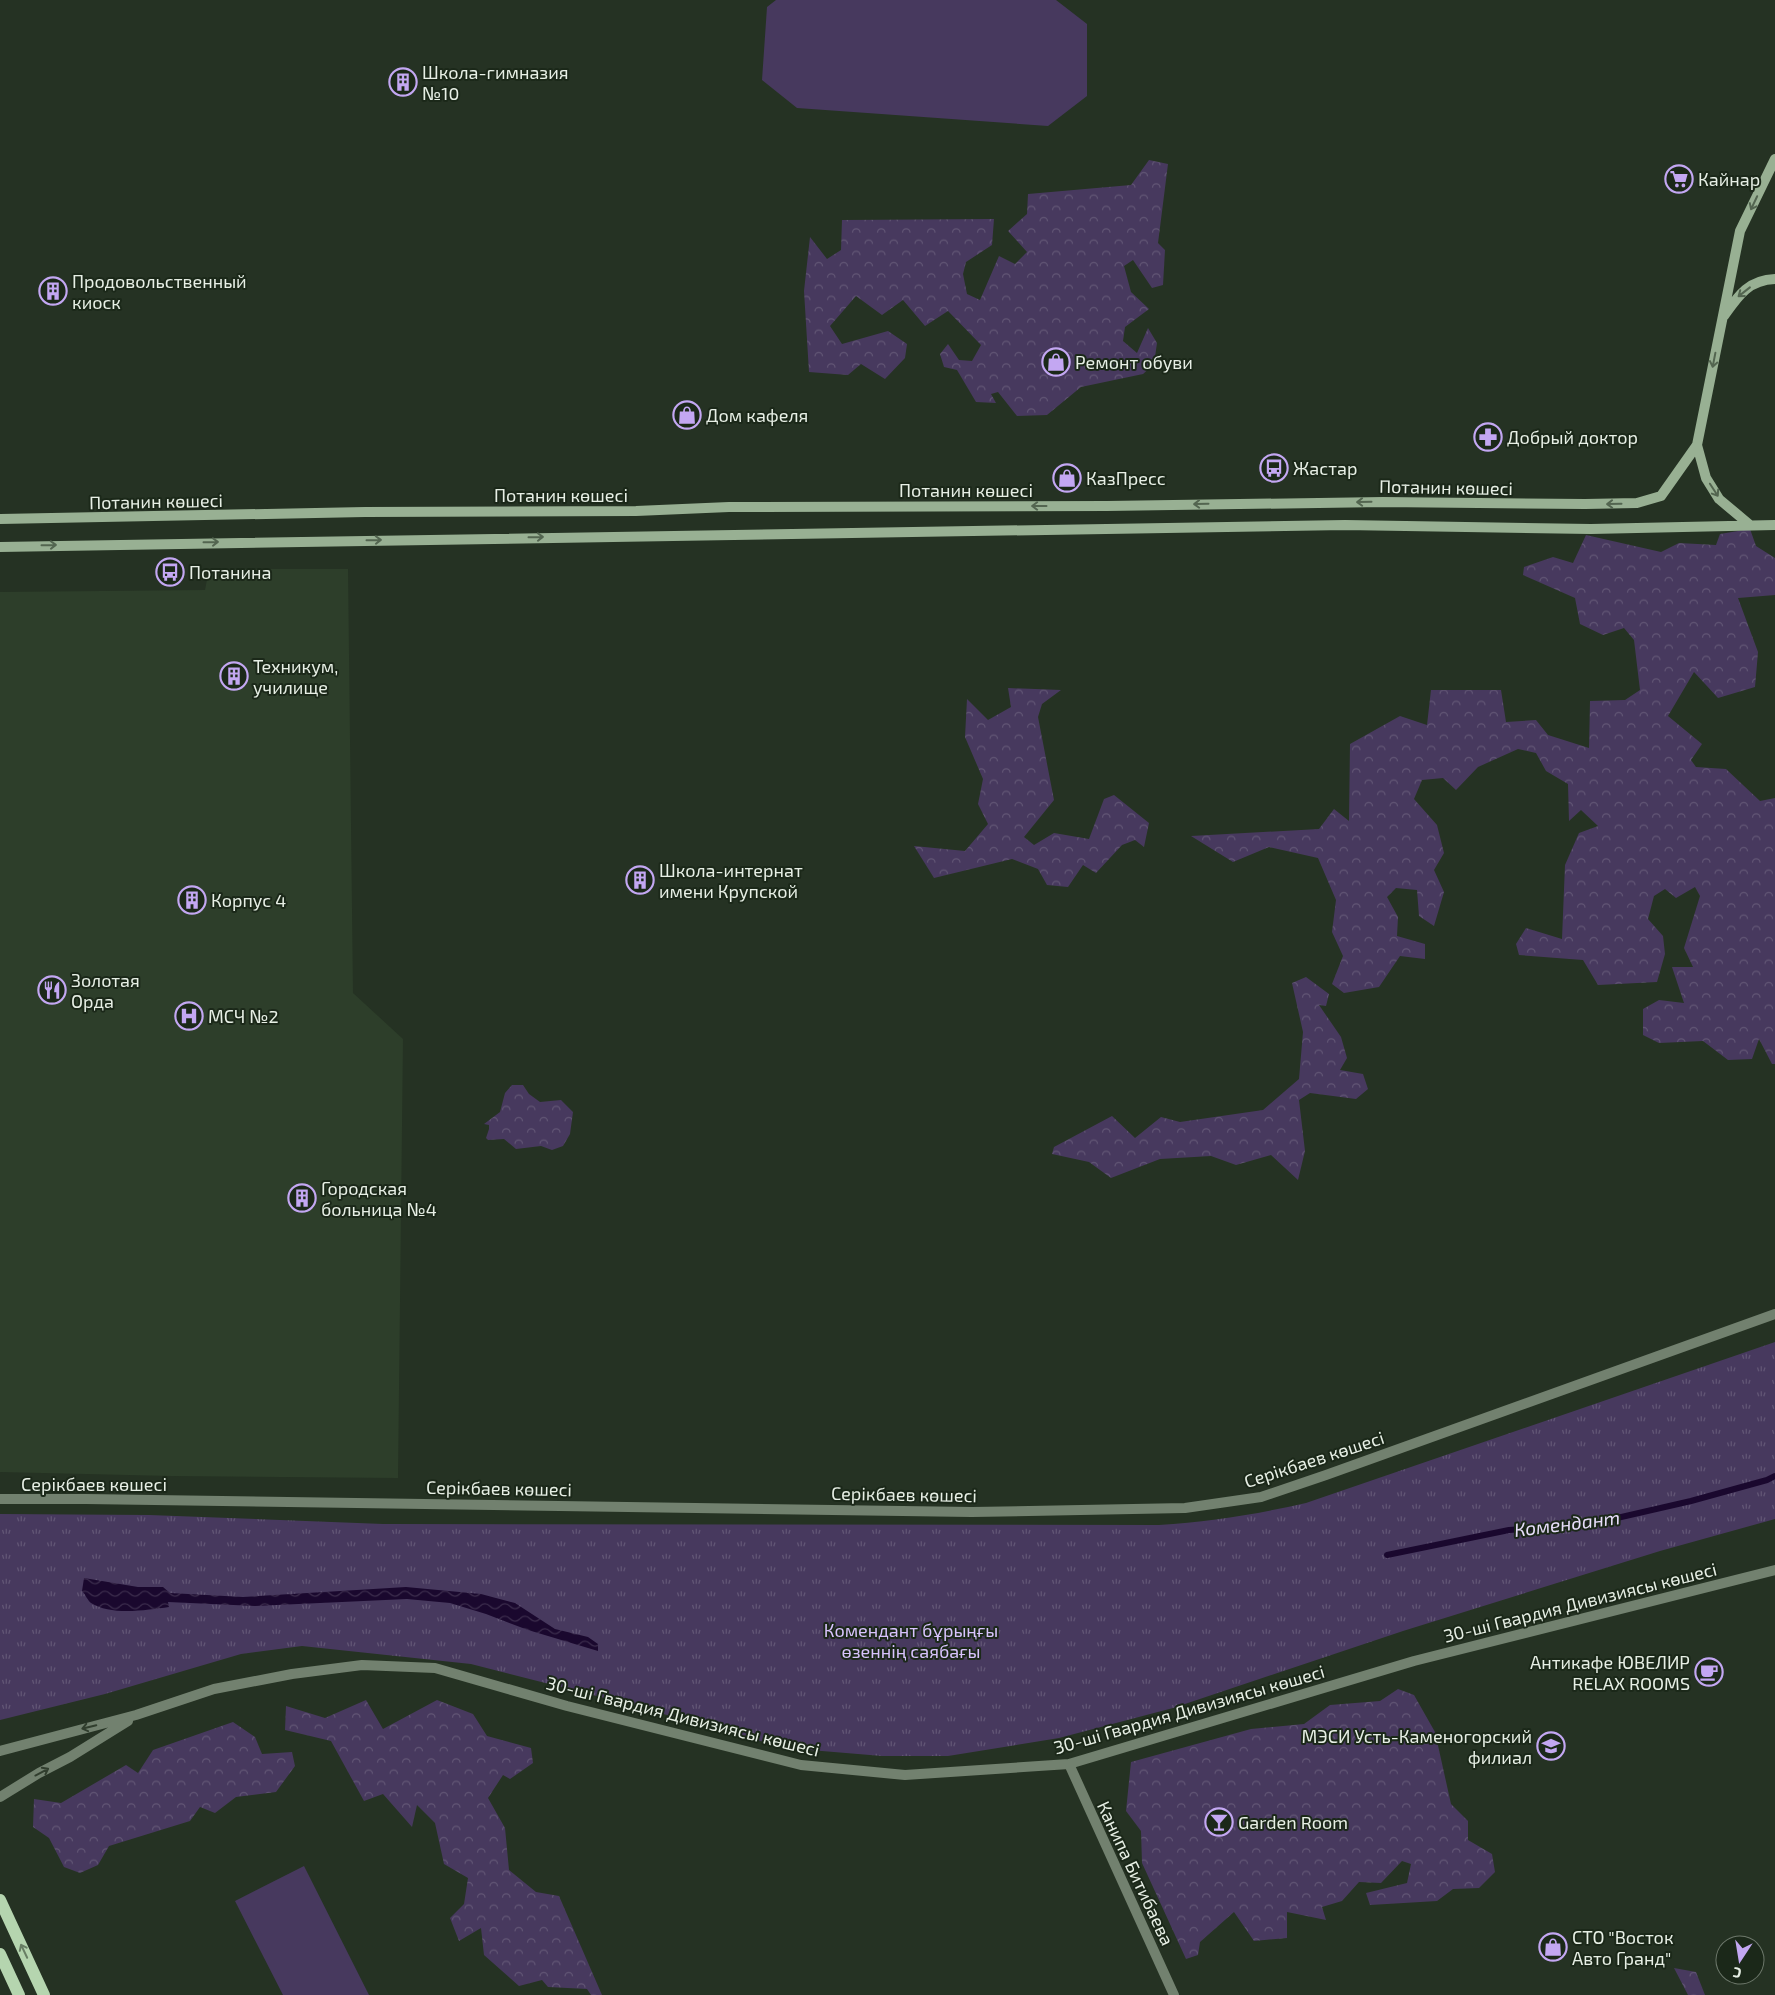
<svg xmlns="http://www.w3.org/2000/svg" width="1775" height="1995" font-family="'Exo 2',sans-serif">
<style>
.built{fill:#2d3e2a}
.grass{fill:#47395e}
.forest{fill:url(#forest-crowns)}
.park{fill:url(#park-tufts)}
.water{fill:url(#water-waves)}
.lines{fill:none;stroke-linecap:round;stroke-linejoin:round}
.stream{stroke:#1a082e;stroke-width:6}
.tertiary{stroke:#72816f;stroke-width:10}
.secondary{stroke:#98b093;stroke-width:10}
.primary{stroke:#b5d5af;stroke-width:12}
.oneway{stroke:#536550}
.oneway2{stroke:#313e2e}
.oneway3{stroke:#687e64}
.labels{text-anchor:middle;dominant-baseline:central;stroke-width:4;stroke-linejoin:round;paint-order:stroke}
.poi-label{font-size:18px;fill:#e7efe5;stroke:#1b2819;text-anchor:start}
.street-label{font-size:18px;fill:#e7efe5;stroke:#1b2819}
.park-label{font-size:18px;fill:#d8c3fd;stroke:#1b2819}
.water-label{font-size:19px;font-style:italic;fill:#e8defb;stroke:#1b2819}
</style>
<defs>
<pattern id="forest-crowns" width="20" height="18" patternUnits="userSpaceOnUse" patternTransform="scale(1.25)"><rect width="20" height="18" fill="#47395e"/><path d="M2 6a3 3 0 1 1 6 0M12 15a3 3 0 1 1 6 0" fill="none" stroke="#625675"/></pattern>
<pattern id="park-tufts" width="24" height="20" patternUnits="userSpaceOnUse" patternTransform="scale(1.25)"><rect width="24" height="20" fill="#47395e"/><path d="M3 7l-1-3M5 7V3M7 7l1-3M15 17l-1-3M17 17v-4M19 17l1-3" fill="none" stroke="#625675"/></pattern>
<pattern id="water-waves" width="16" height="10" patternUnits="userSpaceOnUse" patternTransform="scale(1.25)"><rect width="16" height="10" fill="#1a082e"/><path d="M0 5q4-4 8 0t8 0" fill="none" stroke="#3b2c4c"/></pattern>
</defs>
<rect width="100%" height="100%" fill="#253223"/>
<path class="built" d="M209,569h139l5,424 50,46 -5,439 -227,-2 -171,-4v-880l205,-2z"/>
<path class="grass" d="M776,0h280l31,24v72l-39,30 -251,-18 -35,-28 5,-73z
M304,1866l65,129h-86l-48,-94z"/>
<path class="forest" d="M1149,160l19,4 -10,79 7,7 -2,35 -11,3 -19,-28 -9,6 7,26 18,17 -24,18 -2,14 14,12 11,-25 9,15 -3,21 -11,10 -62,13 -34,28 -30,1 -19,-24 -7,2 5,9 -20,-1 -19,-32 -13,-3 -4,-13 8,-10 11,16 13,1 9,-16 -33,-34 -23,15 -22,-26 -21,15 -26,-19 -26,30 12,18 46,-13 19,13 -2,14 -20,21 -24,-15 -13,11 -39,-3 -5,-81 6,-54 17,22 14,-9 1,-30 152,-1 -2,26 -26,17 -3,12 4,20 13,6 19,-44 16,8 12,-12 -19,-21 19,-17 1,-20 103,-9z
M1750,529l6,17 19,12v37l-37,3 20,54 -3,35 -37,11 -24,-26 -26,44 34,28 -11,16 5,7 30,2 34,32 15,-3v266h-3l-13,-25 -7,20 -24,1 -25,-19 -44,2 -16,-8v-26l16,-9 25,3 -12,-36h21l-9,-19 16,-52 -5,-9 -19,11 -11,-9 -11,7 -6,23 15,17 2,18 -8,28 -59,3 -15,-25 -64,-5 -3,-11 10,-16 36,11 3,-74 14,-32 19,-7 -17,-16 -12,11 -1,-37 -22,-13 -10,-18 -18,-4 -40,18 -22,23 -13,-12 -21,2 -8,19 23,26 7,28 -10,17 10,22 -10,34 -15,-10 -2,-26 -21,-2 -9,9 11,20 -1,19 28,8v15l-25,-3 -21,31 -35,6 -12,-9 11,-28 -11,-24 4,-32 -18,-42 -49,-11 -36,15 -42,-26 128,-7 15,-20 15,12 1,-77 50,-28 27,9 4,-35h70l5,32 30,-2 12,15 41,13 1,-47 35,-1 15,-10 -6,-50 -10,-12 -21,7 -23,-11 -5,-26 -52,-23 1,-8 29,-10 20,6 13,-28 75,17 18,-9 37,2 4,-11z
M1008,688l53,2 -19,14 -4,13 16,83 -30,37 10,8 20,-12 35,6 15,-40 10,-4 35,28 -5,24 -9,-7 -13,5 -26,28 -13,-8 -15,22 -21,-2 -9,-16 -26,-10 -78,19 -20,-32 51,5 23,-27 -10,-20 5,-25 -18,-42 2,-38 21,21 23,-13z
M1306,977l23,17 -3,12 -7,-1 22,32 6,21 -7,12 23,4 5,15 -12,10 -46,-6 -11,7 6,51 -7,29 -27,-25 -35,10 -25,-9 -51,3 -49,19 -22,-16 -37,-8 2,-7 58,-31 23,22 26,-21 19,5 83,-12 36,-31 4,-47 -11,-49z
M512,1085h11l6,9 11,8 21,-2 12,12 -3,22 -7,12 -11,4 -11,-4 -25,3 -12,-10 -16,1 -2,-2 3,-9v-4l-5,-1 16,-12 5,-19z
M1398,1689l16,6 21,37 16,72 17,17v19l24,14 3,18 -16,16 -26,1 -16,12 -67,4 -4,-12 41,-10 4,-19 -9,-3 -21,22 -22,-1 -17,19 -20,6 4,13 -39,-8v26l-33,3 -20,-29 -34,30 -2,13 -12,4 -44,-96 -1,-32 -15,-20 5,-49 120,-33 53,-5 26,-19 50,-4z
M366,1700l17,29 54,-29 36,14 14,22 44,12 2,15 -23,16 -7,-4 -15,23 17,30 4,42 27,22 23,4 43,99h-11l-4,-6 -39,-2 -6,-7 -23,6 -35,-31 -3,-27 -22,13 -9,-23 14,-14 4,-26 -24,-14 -9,-41 -18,-18 -5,22 -29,-33 -19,7 -33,-60 -46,-11 1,-24 39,12z
M233,1722l22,15 7,17 30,-2 3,14 -19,26 -40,5 -21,16 -15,-6 -10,14 -81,25 -11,19 -18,8 -16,-6 -15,-29 -16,-11 1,-28 27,4 65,-38 12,8 15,-23z
M1674,1968l22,4 9,23h-17z"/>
<path class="park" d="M1775,1342v177l-115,32 -257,80 -230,77 -114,30 -111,18h-66l-96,-8 -162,-45 -153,-39 -169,-18 -61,8 -136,40 -105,26v-206l149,1 234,9 776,1c50,-3 98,-11 147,-22z"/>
<path class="water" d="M84,1578l54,9h25l7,6 73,4 163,-10 75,7 34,9 40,26 33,8 10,7v7l-70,-21 -42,-16 -36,-11 -43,-4 -152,7 -87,-4 1,5c-22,3 -58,9 -78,-4 -3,-2 -6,-9 -9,-12z"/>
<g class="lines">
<path class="stream" d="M1387,1555l122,-25 82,-6 100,-23 76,-21 8,-4"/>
<path class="tertiary" d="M0,1499h86l886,13 213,-4 76,-11 65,-22 449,-161
M0,1751l136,-36 78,-26 78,-15 70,-9 73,3 132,38 234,59 104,10 164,-11 345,-103 361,-91
M1069,1764l105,231
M0,1797l39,-24 31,-16 58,-36"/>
<path class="secondary" d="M1724,316c14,-20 24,-36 51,-37
M1697,445l9,33 13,21 31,26
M0,519l365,-7 271,-1 93,-4 378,-1 276,-4 202,2 52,-1 24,-7 36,-51 43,-214 35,-72
M0,547l1345,-22 246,4 184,-4"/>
<path class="primary" d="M0,1900l44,95
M0,1954l19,41"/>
</g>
<defs><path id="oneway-shaft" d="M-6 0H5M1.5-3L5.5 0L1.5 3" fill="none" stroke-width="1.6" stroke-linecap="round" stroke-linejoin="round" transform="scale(1.25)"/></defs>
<g class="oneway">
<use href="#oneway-shaft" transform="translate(1754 203) rotate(115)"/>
<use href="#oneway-shaft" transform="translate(1744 292) rotate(142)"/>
<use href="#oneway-shaft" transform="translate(1714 360) rotate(101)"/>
<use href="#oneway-shaft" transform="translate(1714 490) rotate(57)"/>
<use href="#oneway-shaft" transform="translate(1364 502) rotate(179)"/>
<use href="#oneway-shaft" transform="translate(1201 504) rotate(179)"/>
<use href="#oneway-shaft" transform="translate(1614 504) rotate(179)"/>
<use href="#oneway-shaft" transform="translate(1039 506) rotate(180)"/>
<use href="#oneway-shaft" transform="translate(536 537) rotate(-1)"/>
<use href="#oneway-shaft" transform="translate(374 540) rotate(-1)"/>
<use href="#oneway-shaft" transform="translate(211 542) rotate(-1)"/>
<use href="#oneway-shaft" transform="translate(49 545) rotate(-1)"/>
</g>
<g class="oneway2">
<use href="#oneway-shaft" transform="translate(89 1727) rotate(166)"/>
<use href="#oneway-shaft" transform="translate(42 1772) rotate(-28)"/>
</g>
<use class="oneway3" href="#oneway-shaft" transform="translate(24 1951) rotate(-115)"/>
<defs>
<g id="building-ring" transform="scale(1.4375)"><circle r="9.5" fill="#1b2819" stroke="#c3a7f2" stroke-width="1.5"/><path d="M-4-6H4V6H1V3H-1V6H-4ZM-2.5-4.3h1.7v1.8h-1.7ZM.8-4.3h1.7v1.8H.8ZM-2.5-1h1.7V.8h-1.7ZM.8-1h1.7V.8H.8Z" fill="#c3a7f2"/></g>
<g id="supermarket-ring" transform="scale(1.4375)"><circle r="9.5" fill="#1b2819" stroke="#c3a7f2" stroke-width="1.5"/><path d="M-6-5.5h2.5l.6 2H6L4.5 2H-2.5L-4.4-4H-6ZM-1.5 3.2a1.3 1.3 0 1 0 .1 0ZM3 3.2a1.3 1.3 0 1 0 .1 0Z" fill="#c3a7f2"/></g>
<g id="shop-ring" transform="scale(1.4375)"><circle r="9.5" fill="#1b2819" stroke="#c3a7f2" stroke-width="1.5"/><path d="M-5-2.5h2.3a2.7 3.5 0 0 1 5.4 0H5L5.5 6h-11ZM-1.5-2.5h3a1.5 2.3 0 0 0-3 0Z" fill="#c3a7f2"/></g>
<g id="pharmacy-ring" transform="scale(1.4375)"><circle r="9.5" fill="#1b2819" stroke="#c3a7f2" stroke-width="1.5"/><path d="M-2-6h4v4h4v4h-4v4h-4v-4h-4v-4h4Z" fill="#c3a7f2"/></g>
<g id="bus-ring" transform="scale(1.4375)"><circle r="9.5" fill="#1b2819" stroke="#c3a7f2" stroke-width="1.5"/><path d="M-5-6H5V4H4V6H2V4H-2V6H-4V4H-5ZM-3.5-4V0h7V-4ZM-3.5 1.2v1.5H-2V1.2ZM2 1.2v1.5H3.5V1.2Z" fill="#c3a7f2"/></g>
<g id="restaurant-ring" transform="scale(1.4375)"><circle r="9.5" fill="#1b2819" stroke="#c3a7f2" stroke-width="1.5"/><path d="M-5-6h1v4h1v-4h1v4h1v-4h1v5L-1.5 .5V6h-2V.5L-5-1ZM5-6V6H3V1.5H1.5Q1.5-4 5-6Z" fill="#c3a7f2"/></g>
<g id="hospital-ring" transform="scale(1.4375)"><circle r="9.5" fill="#1b2819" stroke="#c3a7f2" stroke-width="1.5"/><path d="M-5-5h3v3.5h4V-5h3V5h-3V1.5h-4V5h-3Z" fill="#c3a7f2"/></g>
<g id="cafe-ring" transform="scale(1.4375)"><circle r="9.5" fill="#1b2819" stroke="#c3a7f2" stroke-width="1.5"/><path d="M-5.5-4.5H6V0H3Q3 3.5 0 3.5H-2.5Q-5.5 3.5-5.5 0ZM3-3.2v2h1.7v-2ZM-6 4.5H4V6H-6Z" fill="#c3a7f2"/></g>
<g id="university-ring" transform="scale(1.4375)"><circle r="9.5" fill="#1b2819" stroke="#c3a7f2" stroke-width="1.5"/><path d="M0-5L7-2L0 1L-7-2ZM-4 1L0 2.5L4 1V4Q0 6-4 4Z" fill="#c3a7f2"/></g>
<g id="bar-ring" transform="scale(1.4375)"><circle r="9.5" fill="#1b2819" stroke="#c3a7f2" stroke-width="1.5"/><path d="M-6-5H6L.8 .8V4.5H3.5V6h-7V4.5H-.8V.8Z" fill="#c3a7f2"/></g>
</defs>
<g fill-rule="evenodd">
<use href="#building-ring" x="403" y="82"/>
<use href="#supermarket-ring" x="1679" y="179"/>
<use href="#building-ring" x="53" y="291"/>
<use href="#shop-ring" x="1056" y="362"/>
<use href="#shop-ring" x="687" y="415"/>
<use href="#pharmacy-ring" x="1488" y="437"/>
<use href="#bus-ring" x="1274" y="468"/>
<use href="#shop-ring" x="1067" y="478"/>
<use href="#bus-ring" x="170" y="572"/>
<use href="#building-ring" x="234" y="676"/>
<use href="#building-ring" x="640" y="880"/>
<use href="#building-ring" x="192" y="900"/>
<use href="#restaurant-ring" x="52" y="990"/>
<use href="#hospital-ring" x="189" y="1016"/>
<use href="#building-ring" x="302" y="1198"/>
<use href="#cafe-ring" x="1709" y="1672"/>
<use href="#university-ring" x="1551" y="1746"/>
<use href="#bar-ring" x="1219" y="1822"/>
<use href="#shop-ring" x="1553" y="1947"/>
</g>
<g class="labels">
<g class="poi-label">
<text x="422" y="72">Школа-гимназия<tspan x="422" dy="21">№10</tspan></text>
<text x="1698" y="179">Кайнар</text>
<text x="72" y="281">Продовольственный<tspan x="72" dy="21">киоск</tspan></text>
<text x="1075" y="362">Ремонт обуви</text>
<text x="706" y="415">Дом кафеля</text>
<text x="1507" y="437">Добрый доктор</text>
<text x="1293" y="468">Жастар</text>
<text x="1086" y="478">КазПресс</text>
<text x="189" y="572">Потанина</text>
<text x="253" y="666">Техникум,<tspan x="253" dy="21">училище</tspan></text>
<text x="659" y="870">Школа-интернат<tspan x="659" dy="21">имени Крупской</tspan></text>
<text x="211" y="900">Корпус 4</text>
<text x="71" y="980">Золотая<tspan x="71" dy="21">Орда</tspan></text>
<text x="208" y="1016">МСЧ №2</text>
<text x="321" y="1188">Городская<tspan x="321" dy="21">больница №4</tspan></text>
<text x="1690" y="1662" text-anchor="end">Антикафе ЮВЕЛИР<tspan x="1690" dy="21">RELAX ROOMS</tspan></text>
<text x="1532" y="1736" text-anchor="end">МЭСИ Усть-Каменогорский<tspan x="1532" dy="21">филиал</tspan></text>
<text x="1238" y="1822">Garden Room</text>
<text x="1572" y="1937">СТО "Восток<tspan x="1572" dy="21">Авто Гранд"</tspan></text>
</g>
<g class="street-label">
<text transform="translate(1446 487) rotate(1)">Потанин көшесі</text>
<text x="966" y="490">Потанин көшесі</text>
<text x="561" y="495">Потанин көшесі</text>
<text transform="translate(156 501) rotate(-1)">Потанин көшесі</text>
<text transform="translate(1314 1459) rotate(-18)">Серікбаев көшесі</text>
<text x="94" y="1484">Серікбаев көшесі</text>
<text transform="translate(499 1488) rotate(1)">Серікбаев көшесі</text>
<text transform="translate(904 1494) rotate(1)">Серікбаев көшесі</text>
<text transform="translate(1580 1602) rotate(-14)">30-ші Гвардия Дивизиясы көшесі</text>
<text transform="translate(1189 1709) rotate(-16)">30-ші Гвардия Дивизиясы көшесі</text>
<text transform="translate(683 1716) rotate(14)">30-ші Гвардия Дивизиясы көшесі</text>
<text transform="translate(1136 1873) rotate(65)">Канипа Битибаева</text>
</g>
<g class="park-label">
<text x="911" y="1630">Комендант бұрыңғы<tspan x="911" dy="21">өзеннің саябағы</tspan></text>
</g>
<g class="water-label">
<text transform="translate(1567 1523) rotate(-7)">Комендант</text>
</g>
</g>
<g transform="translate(1740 1960) rotate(192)"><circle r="24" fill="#1b2819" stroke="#6d786b"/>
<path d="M0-4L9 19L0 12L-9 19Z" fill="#c3a7f2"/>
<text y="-8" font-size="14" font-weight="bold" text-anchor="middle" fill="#e7efe5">С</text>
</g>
</svg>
